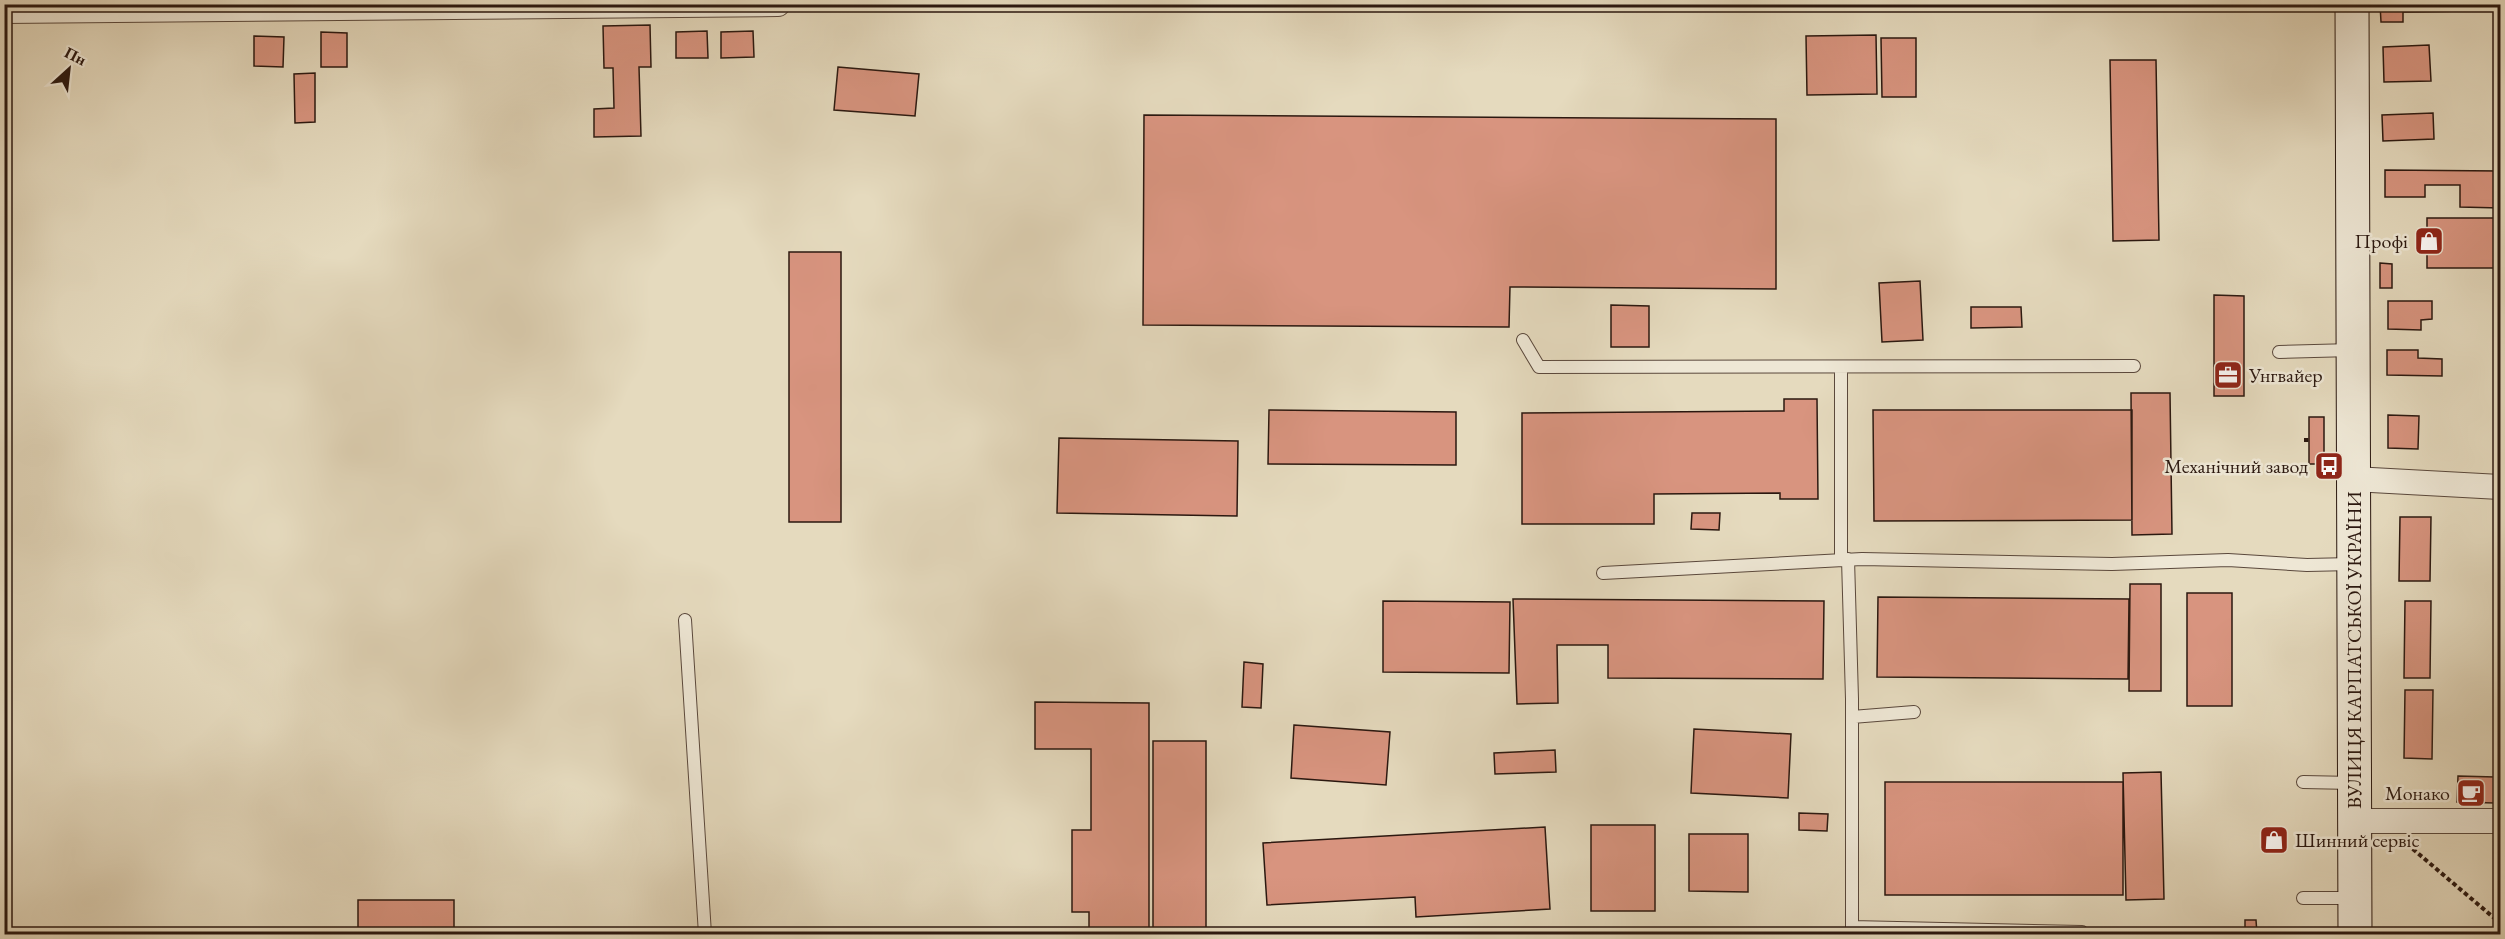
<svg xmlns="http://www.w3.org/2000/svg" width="2505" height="939" font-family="'EB Garamond',serif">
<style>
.building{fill:#d8947f;stroke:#2b1810;stroke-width:1.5}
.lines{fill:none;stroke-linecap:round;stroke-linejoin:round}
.service-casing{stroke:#5a483c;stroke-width:14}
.minor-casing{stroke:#5a483c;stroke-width:26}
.secondary-casing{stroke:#2b1810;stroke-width:35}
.path{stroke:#2b1810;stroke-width:4;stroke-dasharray:4.5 3;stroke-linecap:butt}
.service{stroke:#eee7d5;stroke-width:12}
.minor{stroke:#eee7d5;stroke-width:24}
.secondary{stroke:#eee7d5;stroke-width:33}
.labels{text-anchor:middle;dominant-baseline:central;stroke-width:5;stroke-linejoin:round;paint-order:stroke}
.poi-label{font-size:20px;fill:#2b1810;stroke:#eee7d5;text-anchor:end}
.street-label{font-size:20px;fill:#2b1810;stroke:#eee7d5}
</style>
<rect width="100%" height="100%" fill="#e5dabe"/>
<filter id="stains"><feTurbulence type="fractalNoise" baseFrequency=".00333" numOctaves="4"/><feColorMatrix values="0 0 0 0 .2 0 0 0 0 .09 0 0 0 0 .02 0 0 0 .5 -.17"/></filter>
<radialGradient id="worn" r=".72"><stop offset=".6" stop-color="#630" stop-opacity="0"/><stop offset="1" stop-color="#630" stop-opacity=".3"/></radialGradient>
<path class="building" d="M2380,4h88v7l-65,1v10h-22z
M650,25l1,42h-12l2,69 -47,1v-28l20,-1 -1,-40h-9l-1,-42z
M707,31l1,27h-32v-26z
M753,31l1,26 -33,1v-26z
M321,32l26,1v34h-26z
M1876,35l1,59 -70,1 -1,-59z
M254,36l30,1 -1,30 -29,-1z
M1881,38h35v59h-34z
M2429,45l2,36 -47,1 -1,-35z
M2110,60h46l3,180 -46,1z
M838,67l81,7 -4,42 -81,-6z
M315,73v49l-20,1 -1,-49z
M2433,113l1,26 -51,2 -1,-26z
M1144,115l632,4v170l-266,-2 -1,40 -366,-2z
M2385,170l115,1v37l-40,-1v-22h-35v12h-40z
M2427,218h73v50h-73z
M789,252h52v270h-52z
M2380,263l12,1v24h-12z
M1920,281l3,59 -41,2 -3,-59z
M2214,295l30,1v100h-30z
M2388,301h44v18l-11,1v10l-33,-1z
M1611,305l38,1v41h-38z
M1971,307h50l1,20 -51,1z
M2387,350h31v8l24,1v17l-55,-1z
M2131,393h39l2,141 -40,1z
M1784,399h33l1,100h-38v-6l-126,1v30h-132v-111l262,-2z
M1269,410l187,2v53l-188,-1z
M1873,410h259v110l-258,1z
M2388,415l31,1 -1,33 -30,-1z
M2309,417h15v47h-15z
M1059,438l179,3 -1,75 -180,-3z
M1692,513h28l-1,17 -28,-1z
M2400,517h31l-1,64h-31z
M2130,584h31v107h-32z
M2187,593h45v113h-45z
M1878,597l251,2 -1,80 -251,-2z
M1513,599l311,2 -1,78 -215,-1v-33h-51l1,58 -41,1z
M1383,601l127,1 -1,71 -126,-1z
M2405,601h26l-1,77h-26z
M1244,662l19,2 -2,44 -19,-1z
M2405,690h28l-1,69 -28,-1z
M1035,702l114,1v225h-60v-16h-17v-82h19v-81h-56z
M1294,725l96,7 -4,53 -95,-7z
M1694,729l97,5 -3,64 -97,-5z
M1153,741h53v188h-53z
M1555,750l1,22 -61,2 -1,-21z
M2161,772l3,127 -38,1 -3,-127z
M2458,776l37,1v26l-38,-1z
M1885,782h238v113h-238z
M1799,813l29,1 -1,17 -28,-1z
M1591,825h64v86h-64z
M1545,827l5,82 -134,8 -1,-20 -148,8 -4,-62z
M1689,834h59v58l-59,-1z
M358,900h96v34h-96z
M2245,920h11l1,14h-12z
M2109,931l60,1v2h-60z"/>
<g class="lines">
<g class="service-casing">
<path id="service" d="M1523,340l16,27 595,-1
M2279,352l73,-2
M1841,368v192
M1848,559l4,140v228l230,5
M1603,573l259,-14 250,5 116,-4 79,5 45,-1
M685,620l20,314
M1852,717l62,-5
M2303,782l50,1
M2303,898h50"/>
</g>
<g class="minor-casing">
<path id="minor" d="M4,11l774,-7
M2353,479l147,8
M2354,821h146"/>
</g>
<g class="secondary-casing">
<path id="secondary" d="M2352,4l3,930"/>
</g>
<path class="path" d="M2304,440h5
M2407,844l93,79"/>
<use href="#service" class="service"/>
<use href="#minor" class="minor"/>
<use href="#secondary" class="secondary"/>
</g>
<defs>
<g id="shop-square" transform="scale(1.5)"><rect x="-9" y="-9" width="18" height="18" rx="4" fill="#8f2418" stroke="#eee7d5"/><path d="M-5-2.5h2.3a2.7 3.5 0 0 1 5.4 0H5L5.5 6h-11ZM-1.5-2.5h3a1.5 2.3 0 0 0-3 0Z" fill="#fff"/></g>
<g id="office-square" transform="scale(1.5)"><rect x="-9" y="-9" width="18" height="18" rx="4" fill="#8f2418" stroke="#eee7d5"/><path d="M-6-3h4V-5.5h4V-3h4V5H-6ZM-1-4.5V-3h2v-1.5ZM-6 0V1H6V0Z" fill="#fff"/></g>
<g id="bus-square" transform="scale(1.5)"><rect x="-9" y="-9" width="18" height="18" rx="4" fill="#8f2418" stroke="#eee7d5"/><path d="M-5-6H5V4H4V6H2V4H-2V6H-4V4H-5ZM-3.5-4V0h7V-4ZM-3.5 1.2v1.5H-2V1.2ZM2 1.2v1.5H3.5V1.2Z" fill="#fff"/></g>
<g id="cafe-square" transform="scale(1.5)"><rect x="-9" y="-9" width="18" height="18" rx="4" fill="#8f2418" stroke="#eee7d5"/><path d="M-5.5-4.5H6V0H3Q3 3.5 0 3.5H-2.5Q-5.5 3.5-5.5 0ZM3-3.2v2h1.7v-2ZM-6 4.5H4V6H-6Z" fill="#fff"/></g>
</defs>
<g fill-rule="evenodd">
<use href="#shop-square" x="2429" y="241"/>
<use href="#office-square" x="2228" y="375"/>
<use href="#bus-square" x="2329" y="466"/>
<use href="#cafe-square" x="2471" y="793"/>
<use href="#shop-square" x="2274" y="840"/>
</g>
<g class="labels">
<g class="poi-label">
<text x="2408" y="241">Профі</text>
<text x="2249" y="375" text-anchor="start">Унгвайер</text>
<text x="2308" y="466">Механічний завод</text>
<text x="2450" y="793">Монако</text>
<text x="2295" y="840" text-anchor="start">Шинний сервіс</text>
</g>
<g class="street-label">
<text transform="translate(2354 650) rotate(-90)">ВУЛИЦЯ КАРПАТСЬКОЇ УКРАЇНИ</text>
</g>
</g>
<rect width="2505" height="939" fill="none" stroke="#e5dabe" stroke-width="24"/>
<rect x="6" y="6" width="2493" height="927" fill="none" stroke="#2b1810" stroke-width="3"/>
<rect x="12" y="12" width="2481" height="915" fill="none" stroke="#2b1810" stroke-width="1.5"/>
<g transform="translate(69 69) rotate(27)" stroke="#eee7d5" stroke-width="4.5" paint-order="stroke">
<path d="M0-4.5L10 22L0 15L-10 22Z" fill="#2b1810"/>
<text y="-9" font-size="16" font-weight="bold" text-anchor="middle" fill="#2b1810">Пн</text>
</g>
<rect width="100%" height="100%" filter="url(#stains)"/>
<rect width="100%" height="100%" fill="url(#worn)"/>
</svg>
